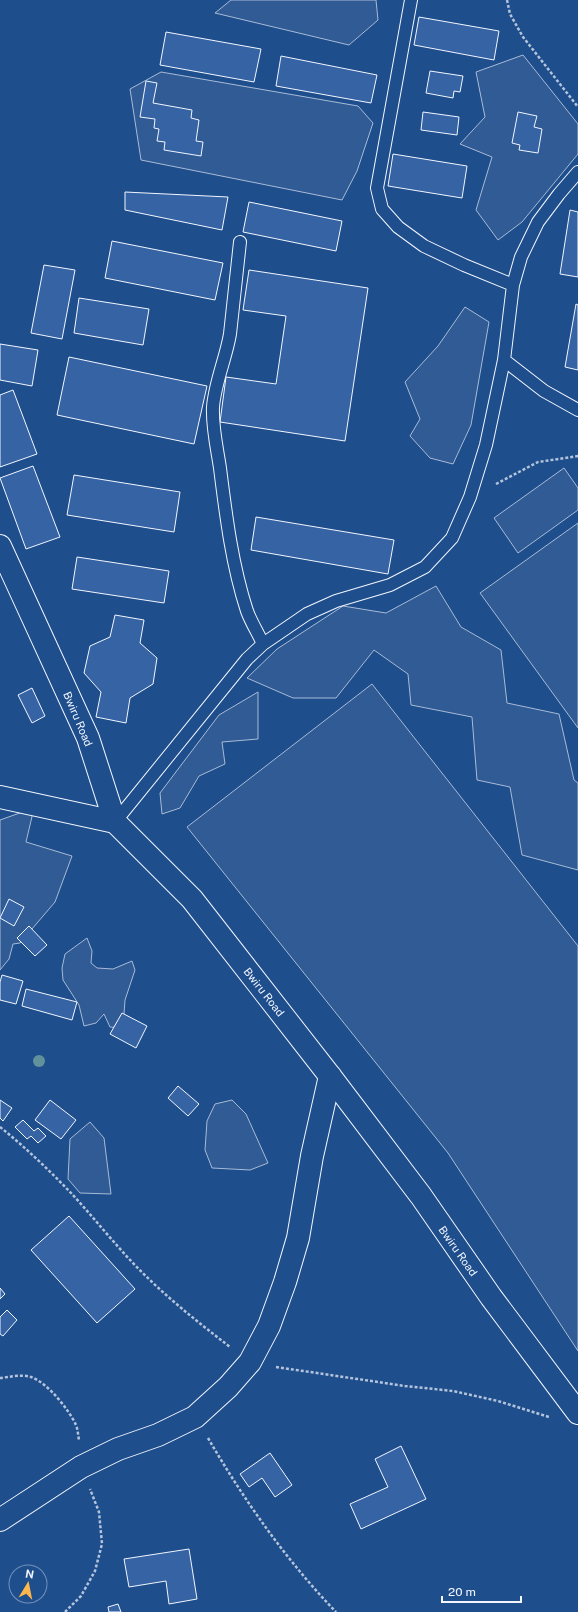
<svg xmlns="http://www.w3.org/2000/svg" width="578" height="1612" font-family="'Public Sans',sans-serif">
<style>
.built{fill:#305b95;stroke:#a8bbd7}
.building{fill:#3563a3;stroke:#f2f6ff}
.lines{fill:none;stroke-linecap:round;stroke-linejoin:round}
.lane-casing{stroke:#f2f6ff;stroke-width:14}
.street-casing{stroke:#f2f6ff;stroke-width:24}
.secondary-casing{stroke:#f2f6ff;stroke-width:24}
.path{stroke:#b3c4dc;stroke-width:2.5;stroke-dasharray:3 2;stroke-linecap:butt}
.lane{stroke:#1f4e8c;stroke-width:12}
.street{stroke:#1f4e8c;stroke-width:22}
.secondary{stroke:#1f4e8c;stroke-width:22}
.tree{fill:#61919a}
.labels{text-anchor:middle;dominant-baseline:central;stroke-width:3;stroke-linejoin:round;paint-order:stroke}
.street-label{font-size:11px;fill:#f2f6ff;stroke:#1f4e8c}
</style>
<rect width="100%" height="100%" fill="#1f4e8c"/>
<path class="built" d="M231,0h145l2,20 -29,25 -134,-32z
M523,55l55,69v30l-56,68 -24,18 -22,-30 16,-53 -32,-13 25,-27 -9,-45z
M161,72l197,34 15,17 -16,48 -15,29 -201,-40 -11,-71z
M465,307l24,15 -18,103 -18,39 -23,-6 -20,-22 10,-17 -15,-37 33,-36z
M564,468l14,20v22l-60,43 -24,-35z
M578,523v205l-98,-135z
M436,586l25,41 40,23 6,53 52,11 15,66 4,3v87l-56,-15 -12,-68 -33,-7 -5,-63 -61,-12 -3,-31 -34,-24 -38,48h-43l-46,-20 30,-29 66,-43 43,7z
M372,684l206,262v405l-130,-198 -261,-326z
M258,692v47l-36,3 3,22 -26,12 -19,32 -18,6 -2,-21 59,-78z
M34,808l-8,34 46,14 -17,46 -35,41 -7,1 -4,15 -9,11v-150z
M87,938l5,13 -1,12 6,5 16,1 19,-8 3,9 -10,30 -2,28 -13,-1 -6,-13 -8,9 -12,3 -5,-21 -16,-25 -1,-12 3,-14z
M232,1100l14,14 22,49 -18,7 -38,-2 -7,-18 2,-29 8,-17z
M90,1122l14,16 7,56 -31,-1 -12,-14 2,-40z"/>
<path class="building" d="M419,17l80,14 -5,29 -80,-15z
M166,32l95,17 -7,33 -94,-17z
M281,56l96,19 -6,28 -95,-17z
M430,71l33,5 -3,16 -6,-1 -1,7 -27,-5z
M146,81l11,2 -4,20 39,7 -1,8 8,2 -3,21 7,1 -2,14 -37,-6 1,-8 -8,-1 2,-12 -5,-1 1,-9 -15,-2z
M423,112l36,5 -2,18 -36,-5z
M518,112l19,4 -3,11 8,2 -4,24 -19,-3 1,-5 -8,-2z
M393,154l74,12 -5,32 -74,-12z
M125,192l103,5 -6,33 -97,-20z
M249,202l93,19 -6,30 -93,-19z
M570,210l8,2v65l-18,-3z
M112,241l111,22 -8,37 -110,-22z
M44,265l31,5 -13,69 -31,-6z
M249,270l119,18 -23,153 -125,-19 6,-45 50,7 10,-68 -43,-6z
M79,298l70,11 -6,36 -69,-12z
M576,304l2,1v65l-13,-3z
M0,344l38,6 -6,36 -32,-6z
M69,357l138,29 -13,58 -137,-29z
M13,390l24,64 -37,13v-72z
M33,466l27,71 -34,12 -26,-71z
M74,475l106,17 -6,40 -107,-17z
M256,517l138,23 -6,34 -137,-24z
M77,557l92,14 -5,32 -92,-14z
M115,615l29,5 -4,23 17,15 -4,26 -23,14 -4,25 -30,-6 5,-25 -17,-19 6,-27 20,-9z
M32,688l13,28 -13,7 -14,-28z
M9,899l15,8 -10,19 -14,-8z
M29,926l18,19 -12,11 -18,-18z
M2,975l21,6 -7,23 -16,-4v-18z
M26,989l51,13 -5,18 -50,-14z
M122,1013l25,13 -11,22 -26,-14z
M178,1086l21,18 -11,12 -20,-18z
M0,1100l12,8 -9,13 -3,-3z
M50,1100l26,20 -15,19 -26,-19z
M23,1120l11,11 4,-3 8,8 -8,7 -7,-7 -4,3 -12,-12z
M69,1216l66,73 -38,34 -66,-73z
M0,1288l5,6 -5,5z
M7,1310l10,10 -14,16 -3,-2v-17z
M401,1446l25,53 -65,30 -11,-25 38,-17 -13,-28z
M270,1453l22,32 -17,12 -13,-19 -13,9 -9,-13z
M189,1549l8,50 -28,5 -3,-23 -37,6 -5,-28z
M118,1604l3,8h-12l-1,-5z"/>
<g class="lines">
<g class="lane-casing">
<path id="lane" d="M411,0l-34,188 5,21 16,18 26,19 40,19 49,20
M240,242l-10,92c-4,24 -15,48 -17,73 -1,20 4,41 7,61 6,48 12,97 27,143 4,11 11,22 16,33
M504,360l40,31 34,19
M115,822l132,-163 16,-15 44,-30 29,-13 54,-16 35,-18 27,-29 18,-41 16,-52 18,-85 9,-75 8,-28 17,-35 21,-28 19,-22"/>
</g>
<g class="street-casing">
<path id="street" d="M0,797l115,25
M0,1520l81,-53 37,-18 40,-14 37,-18 33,-30 22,-25 19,-36 16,-44 13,-44 14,-82 18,-80"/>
</g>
<g class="secondary-casing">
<path id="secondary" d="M0,546l88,192 27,84 77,77 138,177 91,120 70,101 87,116"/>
</g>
<path class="path" d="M507,0l3,14 13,23 55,70
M496,484l42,-22 40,-6
M0,1127c25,20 49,43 71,66 27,29 51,61 80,88 25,24 52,45 79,66
M276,1367l129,19 48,5 45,10 51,16
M0,1378c9,-1 22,-4 31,-1 17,6 38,33 45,48 2,5 2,10 3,15
M208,1438c36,62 78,122 128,174
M65,1612l16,-16 14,-25 7,-27 -3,-32 -9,-23"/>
<use href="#lane" class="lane"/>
<use href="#street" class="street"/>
<use href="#secondary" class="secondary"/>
</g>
<circle class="tree" cx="39" cy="1061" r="6"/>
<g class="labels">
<g class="street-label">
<text transform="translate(78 719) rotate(67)">Bwiru Road</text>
<text transform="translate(264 992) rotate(52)">Bwiru Road</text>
<text transform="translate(458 1251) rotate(55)">Bwiru Road</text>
</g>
</g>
<g transform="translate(28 1584) rotate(10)"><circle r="19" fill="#1f4e8c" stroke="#7391ba"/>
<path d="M0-3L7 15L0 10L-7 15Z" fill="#ffb74d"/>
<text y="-6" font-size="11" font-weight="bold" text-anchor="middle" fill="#f2f6ff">N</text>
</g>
<path d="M442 1596v6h79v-6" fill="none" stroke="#f2f6ff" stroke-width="2"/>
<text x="448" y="1596" font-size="12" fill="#f2f6ff" stroke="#1f4e8c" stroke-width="3" paint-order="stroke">20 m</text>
</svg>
